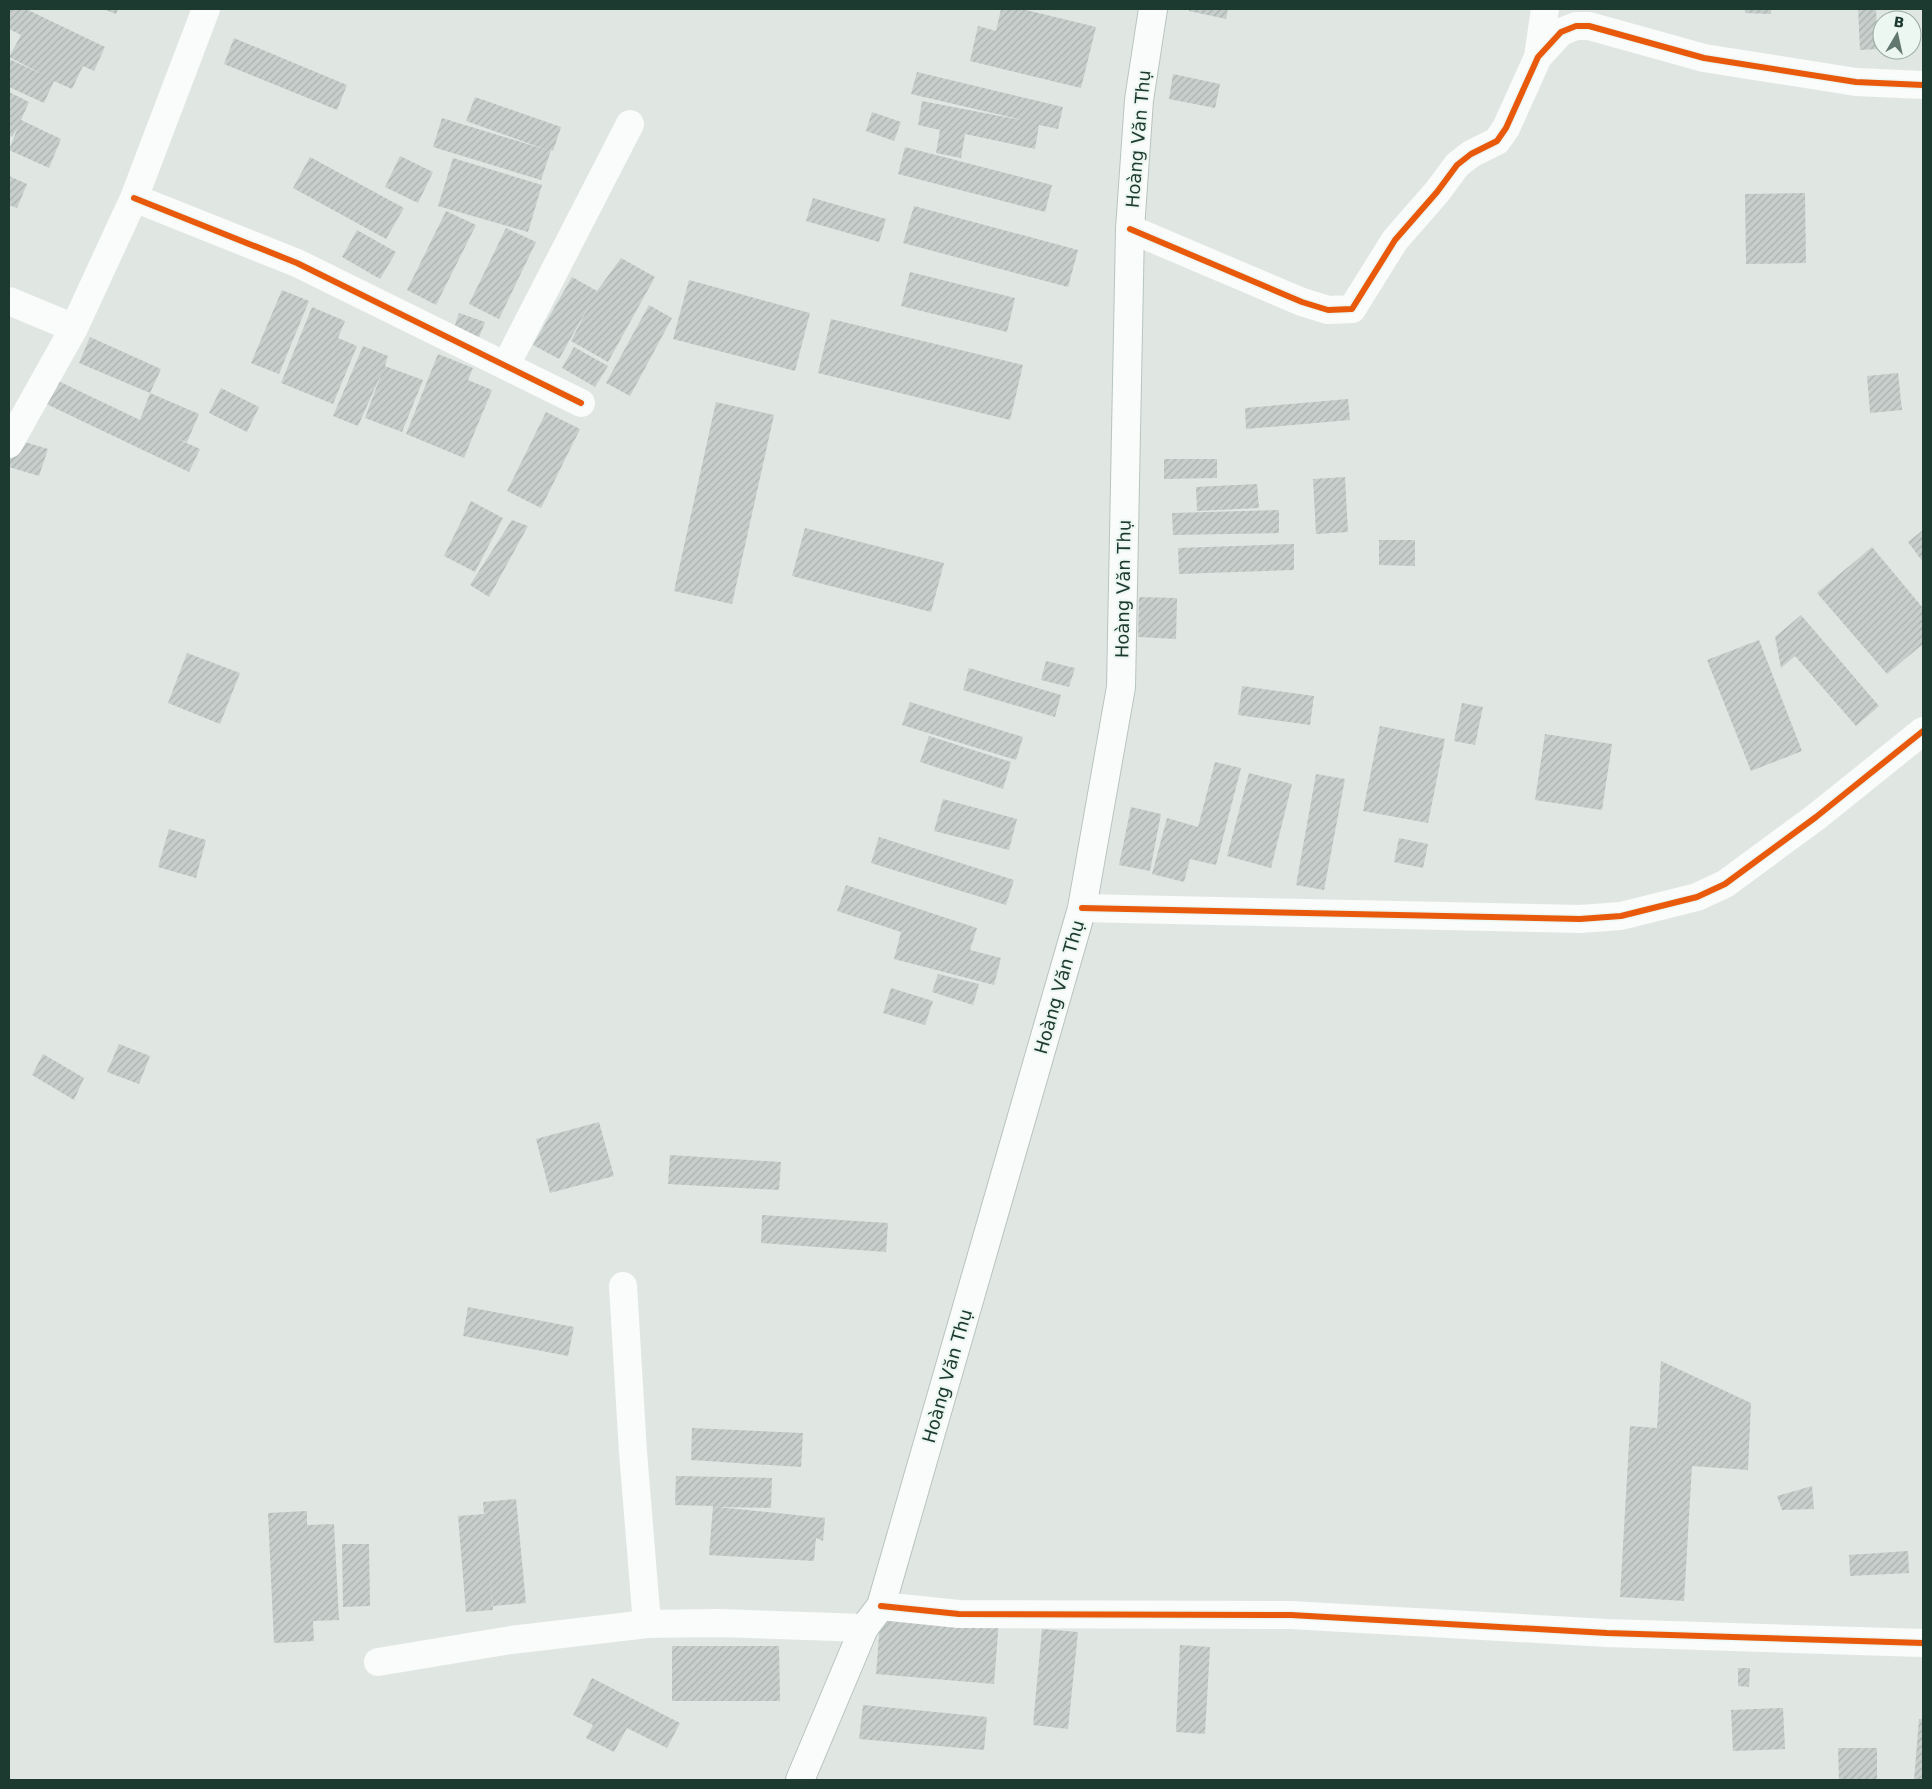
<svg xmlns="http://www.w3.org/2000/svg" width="1932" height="1789" font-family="'DejaVu Sans',sans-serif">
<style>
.building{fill:url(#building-hatch)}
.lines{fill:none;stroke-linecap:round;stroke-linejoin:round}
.secondary-casing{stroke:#b9c4bf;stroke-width:30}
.minor{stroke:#fafbfb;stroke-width:28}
.secondary{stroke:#fafbfb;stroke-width:28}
.cycleway-casing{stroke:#edf7f1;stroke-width:9}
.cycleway{stroke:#e8590c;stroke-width:6}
.labels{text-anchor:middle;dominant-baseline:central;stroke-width:4;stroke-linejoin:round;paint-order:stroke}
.street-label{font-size:18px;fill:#1d3a31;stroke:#edf7f1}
</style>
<defs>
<pattern id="building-hatch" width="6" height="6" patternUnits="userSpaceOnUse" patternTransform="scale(1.25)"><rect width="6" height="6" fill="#c7cecb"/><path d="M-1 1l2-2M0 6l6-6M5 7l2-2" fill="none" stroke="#aab2af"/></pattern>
</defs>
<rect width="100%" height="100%" fill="#e0e7e3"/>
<path class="building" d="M9,9h17l79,38 -11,24 -11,-5 -11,23 -18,-8 -10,22 -35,-16v-28l35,16 -35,-18 12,-22 -12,-6z
M103,9h15l-2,5z
M1001,9h21l74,18 -15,61 -111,-27 8,-35 18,5z
M1189,9h39l-2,10 -37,-8z
M1745,9h26v5l-26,-1z
M1858,9h18l2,40 -18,1z
M234,38l113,47 -10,25 -113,-46z
M917,72l146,35 -5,22 -19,-4 -4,24 -70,-15 -4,24 -25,-5 4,-23 -22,-5 4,-24 104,20 -115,-27z
M1173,74l47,10 -5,24 -46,-9z
M9,92l20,10 -8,18 40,19 -12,29 -40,-18 9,-23 -6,10 -3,-2z
M475,97l86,30 -8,24 -2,-1 -10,30 -108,-33 9,-29 105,32 -81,-29z
M872,112l29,10 -7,19 -28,-10z
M905,147l147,38 -7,27 -147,-38z
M400,156l33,16 -15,31 -33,-16z
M310,157l94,51 -18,31 -93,-51z
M453,158l89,27 -14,47 -90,-26z
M9,176l18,8 -10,24 -8,-3z
M1805,193l1,70 -60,1 -1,-70z
M813,198l73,21 -7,23 -73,-21z
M914,206l164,44 -10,37 -165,-44z
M446,211l30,14 -40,80 -29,-15z
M506,228l30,14 -37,77 -30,-15z
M357,230l39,22 -16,27 -38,-22z
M621,258l34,19 -47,85 -37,-21 19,-37 -31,55 -26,-14 39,-68 25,14z
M910,272l105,26 -8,34 -106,-26z
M689,280l121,33 -15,58 -122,-32z
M282,290l27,11 -30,73 -28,-11z
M649,305l23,13 -42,78 -24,-13z
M312,307l33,14 -7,17 19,8 -24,58 -52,-21z
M459,313l26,9 -7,18 -25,-9z
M831,319l192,46 -13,55 -192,-47z
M90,337l71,32 -11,24 -71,-30z
M363,346l25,10 -3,10 38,14 -21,52 -37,-14 17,-46 -24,54 -25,-10z
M574,347l34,19 -13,21 -33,-19z
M438,354l35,14 -5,12 24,10 -28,68 -58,-24z
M1898,373l4,37 -32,3 -3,-37z
M52,378l88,42 10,-27 49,21 -12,28 -9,-3 22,10 -11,23 -149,-71z
M221,388l38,19 -12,25 -38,-19z
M1348,399l2,21 -104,9 -1,-21z
M716,402l58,13 -42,189 -58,-13z
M546,412l34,17 -39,79 -34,-17z
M15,439l33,10 -9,27 -30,-9v-6z
M1164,459h53v19l-53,1z
M1345,477l3,55 -32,2 -3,-55z
M1257,484l2,24 -62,3 -1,-24z
M471,501l32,17 -28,54 -31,-16z
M1279,510v23l-106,2 -1,-22z
M512,520l16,6 -39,71 -19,-12z
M805,528l139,35 -13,49 -139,-36z
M1923,530v32l-15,-20z
M1379,540h36v26l-36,-1z
M1294,544v26l-115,4 -1,-26z
M1872,547l51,61v36l-36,30 -70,-81z
M1139,597l38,1 -1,41 -38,-2z
M1801,615l78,91 -23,20 -61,-70 -14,12 -6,-31z
M1759,640l43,111 -51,20 -44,-111z
M187,653l53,20 -20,51 -52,-21z
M1046,661l29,7 -6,19 -28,-7z
M969,668l92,27 -6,22 -92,-27z
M1242,686l72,10 -4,29 -72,-10z
M910,702l113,35 -7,23 -114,-35z
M1462,703l21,4 -8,38 -21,-4z
M1380,726l65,13 -17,84 -65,-12z
M1545,734l67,10 -10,66 -67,-10z
M929,736l82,26 -8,27 -83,-27z
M1215,762l26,6 -25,97 -26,-6 -6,23 -32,-8 15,-56 31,9z
M1249,773l43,11 -21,84 -44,-12z
M1316,774l29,5 -21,111 -28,-5z
M943,799l74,20 -8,31 -75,-19z
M1131,807l30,7 -11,57 -31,-6z
M169,829l37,11 -10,38 -38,-11z
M879,837l135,43 -8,25 -135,-42z
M1399,838l29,6 -5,24 -29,-6z
M846,885l131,43 -7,22 31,8 -7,27 -100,-26 7,-27 -64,-21z
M938,974l41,10 -6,21 -41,-13z
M891,988l42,13 -8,24 -42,-12z
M119,1044l31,12 -11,28 -32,-12z
M43,1054l41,24 -10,22 -42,-25z
M599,1122l15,54 -64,17 -14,-54z
M670,1155l111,7 -2,28 -111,-6z
M762,1215l126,8 -2,29 -125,-9z
M468,1307l106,20 -6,29 -105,-20z
M1661,1361l90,42 -3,67 -56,-4 -8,135 -64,-4 10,-171 27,2z
M692,1428l111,5 -2,34 -110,-7z
M676,1476l96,2 -1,30 -54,-1 108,11 -2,23 -7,-3 -2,23 -105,-6 4,-49 -38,-1z
M1812,1486l2,23 -32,1 -5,-14z
M516,1499l10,104 -33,3 -3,-30 3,34 -27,2 -8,-96 26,-2 -1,-12z
M307,1511v14l27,-1 5,96 -26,1 1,20 -40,2 -6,-130z
M342,1544h27l1,62 -27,1z
M1908,1551l1,22 -59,3 -1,-21z
M881,1611l118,9 -5,64 -118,-10z
M1042,1629l36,3 -10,97 -35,-4z
M1180,1645l30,2 -5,87 -29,-2z
M672,1646h107l1,55h-108z
M1738,1668h12l-1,19 -11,-1z
M592,1678l88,45 -13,25 -40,-20 -13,24 -28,-14 7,-13 -20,-10z
M863,1705l124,12 -3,33 -125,-11z
M1783,1708l2,41 -52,2 -2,-41z
M1919,1719h4v58l-3,3h-6z
M1838,1748h39v32h-38z"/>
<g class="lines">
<g class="secondary-casing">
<path id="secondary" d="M800,1780l64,-152 17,-22 201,-698 39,-221 9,-458 9,-129 14,-91"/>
</g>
<path class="minor" d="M1538,57l7,-48
M134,198l163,65 284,140
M1130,229l172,73 26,8 24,-1 43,-69 42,-48 20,-27 14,-11 26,-13 9,-13 32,-71 23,-25 15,-6h13l115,32 152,24 67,3
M9,301l65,27
M506,365l124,-241
M9,444l65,-116 60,-130 72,-189
M1082,908l498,11 41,-3 76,-19 28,-13 91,-67 107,-86
M623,1286l10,166 14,172
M881,1606l78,8 332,1 316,18 316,10
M378,1662l133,-22 136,-16 70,-1 147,5"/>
<use href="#secondary" class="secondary"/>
<g class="cycleway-casing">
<path id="cycleway" d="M134,198l163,65 284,140
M1130,229l172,73 26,8 24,-1 43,-69 42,-48 20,-27 14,-11 26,-13 9,-13 32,-71 23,-25 15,-6h13l115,32 152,24 67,3
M1082,908l498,11 41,-3 76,-19 28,-13 91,-67 107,-86
M881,1606l78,8 332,1 316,18 316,10"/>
</g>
<use href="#cycleway" class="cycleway"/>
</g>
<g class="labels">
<g class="street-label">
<text transform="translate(1138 139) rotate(-85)">Hoàng Văn Thụ</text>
<text transform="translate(1123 589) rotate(-89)">Hoàng Văn Thụ</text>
<text transform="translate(1059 987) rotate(-74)">Hoàng Văn Thụ</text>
<text transform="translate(947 1376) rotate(-74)">Hoàng Văn Thụ</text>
</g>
</g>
<rect width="1932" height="1789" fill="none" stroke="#1d3a31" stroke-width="20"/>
<g transform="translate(1897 35) rotate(9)"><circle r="24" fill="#edf7f1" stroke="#9aaba4"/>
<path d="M0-4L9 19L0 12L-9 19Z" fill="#61776f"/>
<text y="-8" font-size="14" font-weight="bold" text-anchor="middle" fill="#1d3a31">B</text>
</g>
</svg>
